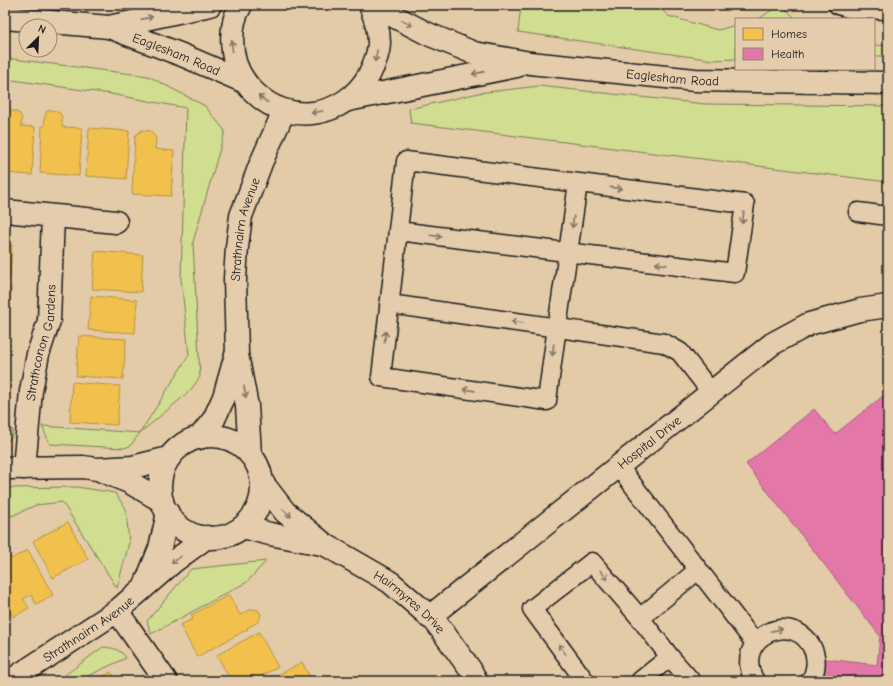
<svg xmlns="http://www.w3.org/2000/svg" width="893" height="686" font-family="'Comic Neue',sans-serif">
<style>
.green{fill:#d1dd90;stroke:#767c56}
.homes{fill:#f2c14e;stroke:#b2903f}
.health{fill:#e377a8;stroke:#a75c7e}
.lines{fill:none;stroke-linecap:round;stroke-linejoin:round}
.lane-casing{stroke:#1c1c1c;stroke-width:21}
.street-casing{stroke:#1c1c1c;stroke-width:25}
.secondary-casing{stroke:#1c1c1c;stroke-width:25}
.lane{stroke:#e5ccad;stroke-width:18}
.street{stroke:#e5ccad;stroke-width:22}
.secondary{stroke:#e5ccad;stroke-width:22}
.oneway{stroke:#807464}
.labels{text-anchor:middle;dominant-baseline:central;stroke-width:4;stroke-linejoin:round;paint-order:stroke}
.street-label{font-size:13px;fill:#1c1c1c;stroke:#e5ccad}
</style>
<rect width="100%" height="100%" fill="#e4cba8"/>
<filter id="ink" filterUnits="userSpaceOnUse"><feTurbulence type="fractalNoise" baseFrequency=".025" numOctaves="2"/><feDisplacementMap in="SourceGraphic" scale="8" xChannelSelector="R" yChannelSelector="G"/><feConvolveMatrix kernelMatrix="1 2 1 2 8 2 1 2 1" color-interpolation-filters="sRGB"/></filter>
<g filter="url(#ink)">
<path class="green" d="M521,5h136l11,11 50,14 18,-5v34l-23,1 -195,-28z
M779,5h2l15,14h-37z
M874,45l14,1v10h-14z
M5,58l143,18 57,30 20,25 -32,111 7,135 -10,14 -50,42 -10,13 -6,2 -74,-4 -8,-18 98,7 49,-78 -8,-77 5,-170 -75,-14 -106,-15z
M539,86l166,18 183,2v76l-477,-59 -2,-14 70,-16z
M5,429l8,1 -1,7 -7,6z
M77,487l38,6 11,16 3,34 -12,45 -55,-86 -26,3 -31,14v-31z
M266,561l-19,21 -96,52 -4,-13 44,-52z
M103,647c11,1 17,2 23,11l-49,23h-20z"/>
<path class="homes" d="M52,110l8,3 2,4v10l20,1 -3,48 -39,-3 2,-47h2l1,-10 2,-5z
M6,111h9l5,3 2,5 -1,7 14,1 -3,48 -27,-2v-61z
M89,128l40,3 -3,48 -40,-3z
M142,130l9,1 5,7 -1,11 19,2 -3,45 -39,-2 3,-58z
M5,244l7,1 -2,33h-5z
M95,251l48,4 -2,37 -49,-3z
M5,286l6,1 -3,38h-3z
M91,296l46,4 -2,33 -47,-3z
M79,336l47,3 -3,40 -47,-3z
M72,382l48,4 -3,39 -47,-3z
M68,522l20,37 -35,19 -20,-37z
M28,550l25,45 -17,9 -5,-9 -8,4 6,9 -16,9 -8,-15v-49h2l4,6z
M229,595l11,20 12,-6 6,1 3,5 -3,7 -11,6 1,1 -51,28 -17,-32 13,-6 -2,-4z
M259,632l19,35 -26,14h-21l-14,-26z
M302,662l10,19h-45z
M111,672l5,9h-21z"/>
<path class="health" d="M888,392v289h-74l4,-23 59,7 3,-29 -134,-172 68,-55 21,25z"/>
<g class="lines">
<g class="lane-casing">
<path id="lane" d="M838,5l13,4 37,1
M858,212l30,4
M398,231l337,42 10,-69 -339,-43c-8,72 -17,144 -25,216l166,24c9,-73 21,-145 31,-218
M389,304l275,39 16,9 31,40
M619,467l136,176
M640,618l58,-48
M670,657l21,24
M585,681l-53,-72 60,-47 48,56 30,39 -30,24
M755,681c-26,-44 42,-75 59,-29 3,9 2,21 -4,29"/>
</g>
<g class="street-casing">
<g id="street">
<path d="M5,211l111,11"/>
<circle cx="211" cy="487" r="51"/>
<path d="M199,438l15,-19 10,-22 12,-42"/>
<path id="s1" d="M250,454l-3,-48 -10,-52 -2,-75 2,-32 4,-31 20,-53 23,-52"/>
<path d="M5,468l78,-1 14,2 36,-2 36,-9"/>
<path id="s2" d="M24,468l7,-77 7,-37 11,-33 4,-104"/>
<path d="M102,471l27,11 33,19"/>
<path id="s3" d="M262,482l23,30 39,32 66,38 45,39 35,48 6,12"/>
<path d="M243,527l27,7 52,10"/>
<path d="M146,583l14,-35 8,-35"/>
<path d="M117,611l49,70"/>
<path id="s4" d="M429,617l343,-273 37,-20 51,-14 28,-4"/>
<path id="s5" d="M10,681l107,-70 56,-49 34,-25"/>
</g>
</g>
<g class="secondary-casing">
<g id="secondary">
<path d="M241,5c-9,14 -10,31 -8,47 2,15 10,29 20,39 35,36 92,27 116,-16 5,-10 10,-21 10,-32 0,-14 -4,-25 -9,-38"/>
<path id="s6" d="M372,5l56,29 46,19 56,10 165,17 193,3"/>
<path id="s7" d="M5,18l104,9 73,28 63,27"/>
<path d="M109,27l101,-22"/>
<path d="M348,100l169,-34"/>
</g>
</g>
<use href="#lane" class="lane"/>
<use href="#street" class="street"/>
<use href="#secondary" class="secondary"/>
</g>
<defs><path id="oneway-shaft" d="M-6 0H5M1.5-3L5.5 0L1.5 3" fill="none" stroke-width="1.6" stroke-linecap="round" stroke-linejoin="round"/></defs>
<g class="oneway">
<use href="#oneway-shaft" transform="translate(147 18) rotate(-13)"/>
<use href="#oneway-shaft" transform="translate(407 23) rotate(28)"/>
<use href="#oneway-shaft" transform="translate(232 46) rotate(-96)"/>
<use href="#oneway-shaft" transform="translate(376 56) rotate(102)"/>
<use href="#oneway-shaft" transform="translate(478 73) rotate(169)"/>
<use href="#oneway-shaft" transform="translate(263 99) rotate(-144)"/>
<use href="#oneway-shaft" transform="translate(317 112) rotate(170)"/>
<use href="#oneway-shaft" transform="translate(616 188) rotate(7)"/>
<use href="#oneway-shaft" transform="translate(743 218) rotate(98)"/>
<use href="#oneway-shaft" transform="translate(573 222) rotate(97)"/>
<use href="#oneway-shaft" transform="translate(436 236) rotate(7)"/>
<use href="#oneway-shaft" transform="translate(661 264) rotate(-173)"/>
<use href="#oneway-shaft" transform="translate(517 322) rotate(-172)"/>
<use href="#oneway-shaft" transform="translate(385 337) rotate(-83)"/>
<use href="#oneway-shaft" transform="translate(553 350) rotate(97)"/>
<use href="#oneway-shaft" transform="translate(469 390) rotate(-172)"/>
<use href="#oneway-shaft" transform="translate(245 392) rotate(79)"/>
<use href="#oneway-shaft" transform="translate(287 513) rotate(44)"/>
<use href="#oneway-shaft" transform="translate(176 560) rotate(143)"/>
<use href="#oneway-shaft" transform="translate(604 575) rotate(50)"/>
<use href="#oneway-shaft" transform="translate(777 630) rotate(-11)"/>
<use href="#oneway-shaft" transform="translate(562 649) rotate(-126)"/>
</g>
</g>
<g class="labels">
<g class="street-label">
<text stroke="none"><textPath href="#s7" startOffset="177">Eaglesham Road</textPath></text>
<text stroke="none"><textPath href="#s6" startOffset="313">Eaglesham Road</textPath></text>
<text stroke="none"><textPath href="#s1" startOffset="227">Strathnairn Avenue</textPath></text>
<text stroke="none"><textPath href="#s2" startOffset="127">Strathconon Gardens</textPath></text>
<text stroke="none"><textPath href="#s4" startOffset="281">Hospital Drive</textPath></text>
<text stroke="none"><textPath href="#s3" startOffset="192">Hairmyres Drive</textPath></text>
<text stroke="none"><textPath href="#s5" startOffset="94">Strathnairn Avenue</textPath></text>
</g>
</g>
<rect width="893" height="686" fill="none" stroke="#e5ccad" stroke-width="20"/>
<rect x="10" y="10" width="873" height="666" fill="none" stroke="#1c1c1c" stroke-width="1.5" filter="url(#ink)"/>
<rect x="735" y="18" width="140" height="52" fill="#e5ccad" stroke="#958673"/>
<rect x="743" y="28" width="20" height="12" fill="#f2c14e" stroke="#958673"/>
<text x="771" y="38" font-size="12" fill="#1c1c1c">Homes</text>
<rect x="743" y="48" width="20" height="12" fill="#e377a8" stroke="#958673"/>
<text x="771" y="58" font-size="12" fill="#1c1c1c">Health</text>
<g transform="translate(38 38) rotate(24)"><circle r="19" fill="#e5ccad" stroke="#958673"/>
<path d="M0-3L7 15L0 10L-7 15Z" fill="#1c1c1c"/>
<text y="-6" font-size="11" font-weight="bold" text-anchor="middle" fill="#1c1c1c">N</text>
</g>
</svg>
